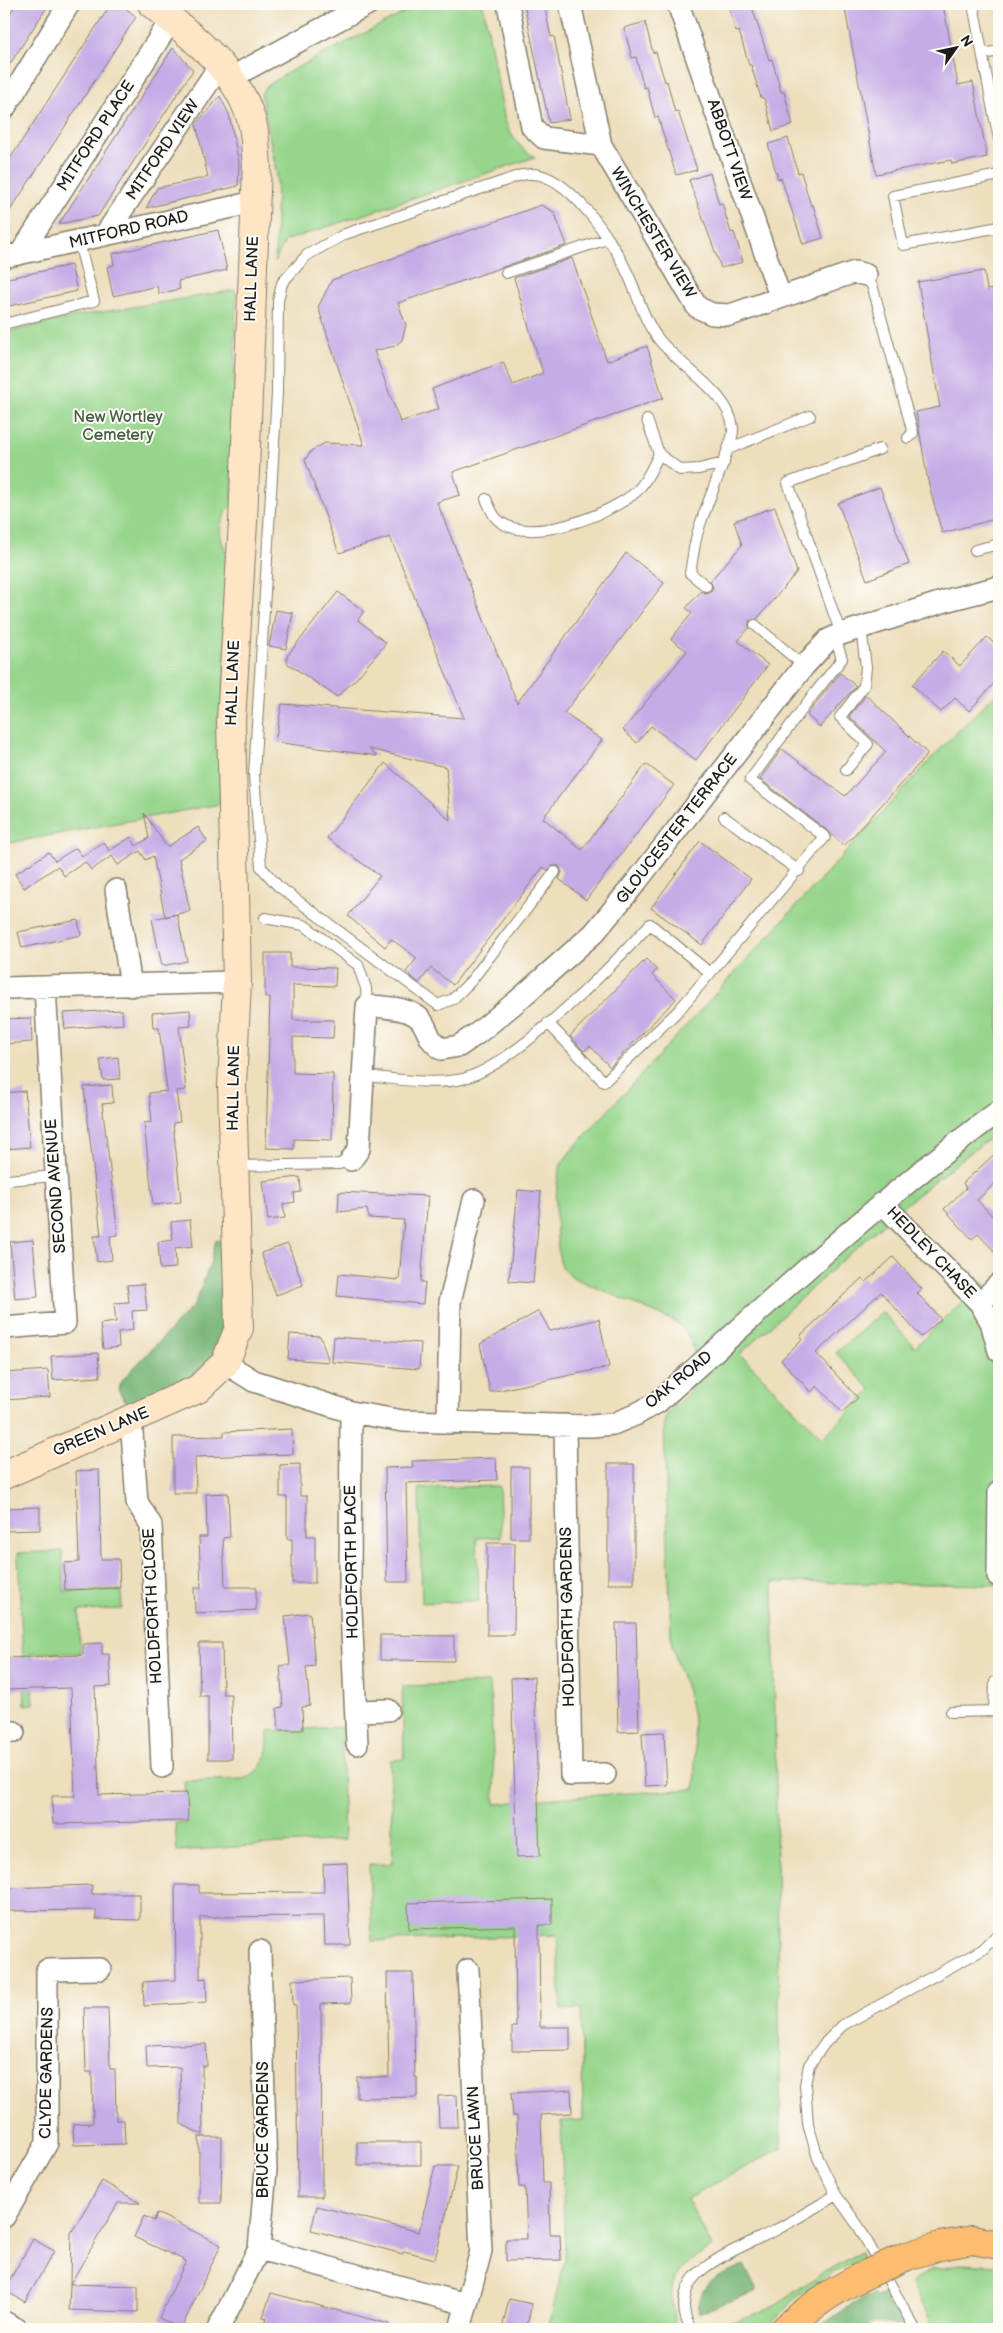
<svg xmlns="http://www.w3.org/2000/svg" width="1003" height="2333" font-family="'Balsamiq Sans',sans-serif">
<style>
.green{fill:#96d58b;stroke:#597854}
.forest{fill:#78b677;stroke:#4a694a}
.building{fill:#c4ace6}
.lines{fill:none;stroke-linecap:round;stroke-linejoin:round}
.lane-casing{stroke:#847d6c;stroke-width:12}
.street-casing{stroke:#847d6c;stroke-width:24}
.secondary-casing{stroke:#847d6c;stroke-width:30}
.highway-casing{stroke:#847d6c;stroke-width:30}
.lane{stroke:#fff;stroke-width:10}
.street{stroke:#fff;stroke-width:21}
.secondary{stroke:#fee5c5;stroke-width:28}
.highway{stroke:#fcbd6f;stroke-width:28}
.highway-bridge-casing{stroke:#847d6c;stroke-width:30;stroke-linecap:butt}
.highway-bridge{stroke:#fcbd6f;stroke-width:28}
.labels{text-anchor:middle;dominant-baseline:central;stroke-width:4;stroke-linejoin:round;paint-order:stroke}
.street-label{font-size:16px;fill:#1c1c1c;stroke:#fdfcf7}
.park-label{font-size:16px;fill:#475d43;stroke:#fdfcf7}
</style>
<rect width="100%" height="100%" fill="#fdfcf7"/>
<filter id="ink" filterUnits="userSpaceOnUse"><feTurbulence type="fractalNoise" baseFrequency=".02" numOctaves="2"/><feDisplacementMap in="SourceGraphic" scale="10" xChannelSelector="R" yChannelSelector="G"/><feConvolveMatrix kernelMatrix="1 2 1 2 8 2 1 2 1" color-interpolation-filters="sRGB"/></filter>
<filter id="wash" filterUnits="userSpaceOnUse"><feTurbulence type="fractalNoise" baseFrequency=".0096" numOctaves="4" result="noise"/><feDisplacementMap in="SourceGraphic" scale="20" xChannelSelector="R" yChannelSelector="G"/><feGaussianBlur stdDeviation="1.12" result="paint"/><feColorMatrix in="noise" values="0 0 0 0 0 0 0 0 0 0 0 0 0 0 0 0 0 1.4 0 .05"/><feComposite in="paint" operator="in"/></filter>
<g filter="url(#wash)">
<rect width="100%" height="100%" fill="#eddebc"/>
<path class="green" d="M421,4h62l22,117c7,17 14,27 30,36l-250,84 -10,21 2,-86 -16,-83 7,-8 19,-12z
M236,290l-4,215c-16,20 -14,29 -4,51l-8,248 -216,40v-511l74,-17z
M999,690v442c-93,65 -175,146 -259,222l82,84 49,-48 -35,-37 46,-41 33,35 68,-66 16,21v283l-226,-3 8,566 -94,51 25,48c-41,26 -46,33 -36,82h-128l17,-70 -4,-138 22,-1 -2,-111 -20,1 -4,-75 -185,6 -3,-76 24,-2 -3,-103 14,-1 -2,-73 88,-3 5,121 58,-6 142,-9c-1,-30 2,-61 -6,-90 -5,-20 -14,-38 -18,-60l-7,-217c6,-17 18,-19 26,-32 11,-17 5,-48 -8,-63 -3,-3 -9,-6 -13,-8l-95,-41 -13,-11c-5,-21 -8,-81 0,-102 2,-4 6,-9 9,-13l375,-408z
M499,1486l2,51 -24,1 2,63 -57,2 -3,-115z
M62,1551l2,40 57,-1 1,19 -43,2 1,42h-49l3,51 -9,1 -7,-152z
M341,1727l3,113 -167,11 -2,-28h12l-3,-42 59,-2c22,-8 26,-27 25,-48z
M860,2252l2,6 -29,15 -36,24 -31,32 -61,-1 46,-12 26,-12 42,-29z
M959,2264l40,2v58l-3,5h-64l-4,-14 -17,-33 22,-13z"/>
<path class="forest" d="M216,1240l12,3c0,28 4,61 -3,88 -11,41 -57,60 -92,74l-9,-6 -6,-9 5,-11 71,-74 15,-38z
M744,2265l13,26 -59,22c3,-34 17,-36 46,-48z
M873,2294l3,3 8,-3 21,31 -33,-2 -11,6h-45l32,-22z"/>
<g id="blocks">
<path class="building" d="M16,4h33l-45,69v-51z
M111,4h10l15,13 -132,203v-52z
M524,4h20l7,33 3,-1 16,83 -21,4z
M728,4h23l18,56 3,-1 9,33h3l9,33 -20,6 -9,-33h-3l-10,-33h-2l-10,-34 -3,1z
M844,4h99l15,81 15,-3 14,75 -35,7 -1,-4 -75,14z
M645,22l8,31 3,-1 9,30 2,-1 8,31 3,-1 19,59 -21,5 -18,-58 -3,1 -8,-31 -3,1 -8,-31 -4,1 -8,-30z
M173,48l20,22 -95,146 -39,8z
M220,96l9,18 10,49 -1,23 -92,22 11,-20 51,-11 -12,-53z
M788,138l10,35 3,-1 10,34 2,-1 10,33 -20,6 -22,-66 -3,1 -10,-35z
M710,173l9,31 3,-1 9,30 3,-1 9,30 -22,6 -32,-88z
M541,205l13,7 13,33 -169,58 8,22 -4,15 -7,6 -21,5 26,71 39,-13 -7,-20 71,-27 10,23 30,-12 -29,-95 58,-20 35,103 40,-15 16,52 -210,74 7,23 -23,7 80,201 109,-150 38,30 -100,130 38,27 -59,78 39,32 64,-86 28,21 -88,115 -27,-21 3,-7 -3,-6h-6l-5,4 -5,-3 -90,118 -22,-17 -12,15 -13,-11 11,-14 -26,-19 -6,8 -37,-31 32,-40 -53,-38 58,-75 65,57 -4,-53 -77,-18 8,7 -102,-14 7,-38 182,14 -74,-181 -51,16 -34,-93 7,-10 13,-7 39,2 -46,-138 14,-27z
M218,230l9,40 -49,11 2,8 -21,5 -2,-8 -44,10 -6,-29 7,-2 -2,-11z
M71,265l6,26 -73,16v-28z
M984,271l3,19 12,-2v230l-57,15 -14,-52 -12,-69 24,-5 -22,-125z
M880,487l29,77 -42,16 -29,-77z
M775,507l22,65 -40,47 -8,2v7l-11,13 30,24 -72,95 -45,-34 -14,17 -14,-13 64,-79 -16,-12 21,-26 -6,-5 15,-17 4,2 6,-2 2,-4 -3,-6 32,-36 -8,-24z
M338,592l26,19 -6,9 28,23 -30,36 -19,18 -50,-34v-7z
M276,610l17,3 -7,36 -17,-3z
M987,637l12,11v30l-30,33 -14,-13 -14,14 -29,-27 31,-34 17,15z
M840,673l16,13 -36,41 -13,-12z
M866,695l62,59 -84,92 -15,-14 -69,-53 22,-30 63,47 41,-44 -37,-36z
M144,813l23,34 31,-20 9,14 -28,18 11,52 -25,6 -12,-61 -7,4 -6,-9 -22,14 -6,-9 -21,14 -6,-8 -21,14 -6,-10 -34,22 -9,-14 34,-22 6,9 21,-13 6,8 22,-14 5,9 22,-14 5,9 13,-8z
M700,841l51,38 -49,66 -51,-37z
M177,914l10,47 -25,5 -10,-47z
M78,920l3,15 -59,13 -4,-16z
M265,953h25v14l46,1 -1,18 -42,-1v35h41l-1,18 -40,-1v36l40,1 -1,66 -38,-1v10l-28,-1 4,-151h-5z
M646,959l11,11 -5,5 24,24 -66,68 -20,-21 -6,5 -14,-15z
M122,1010l1,14 -58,5 -2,-16z
M190,1010l1,16 -12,1 7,63 -10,1 4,31 -7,1 8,79 -28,3 -9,-82 8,-1 -3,-29 18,-2 -8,-63h-6l-1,-15z
M31,1018l1,24 -28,2v-25z
M118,1057l2,22 -17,1 -3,-21z
M112,1085l1,18 -11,1 16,131 -8,1 2,24 -15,2 -3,-26h7l-17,-149z
M25,1091l5,56 -23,2 -3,-56z
M999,1150v30l-22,20 22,23v33l-21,-22 -6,5 -28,-30 22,-21 -3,-5z
M300,1177l1,15 -7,1 1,9 -12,2 2,14 -17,2 -5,-39z
M518,1190l23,2 -8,91 -24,-2z
M339,1192l89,4 -7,86h4l-2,22 -86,-8 2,-22 60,6 5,-60 -35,-2 -2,-9 -29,3z
M190,1220l3,26 -18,2 1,20 -16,1 -2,-27 15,-2 -2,-18z
M33,1240l5,57 -23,2 -5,-57z
M288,1244l15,41 -27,10 -15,-42z
M893,1257l29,32 -5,4 24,26 -20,18 -40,-45 -65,61 42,45 -16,14 -25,-26 -6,6 -30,-32 21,-21 -2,-3 62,-58 4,4z
M144,1284l3,26 -15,1 1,19 -15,2 1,15 -16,2 -3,-25 16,-2 -2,-19 15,-1 -2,-17z
M539,1311l11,20 49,-12 10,48 -119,25 -10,-48z
M290,1334l30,2 9,26 -41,-3z
M334,1337l87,6 -2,26 -87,-7z
M98,1353l2,24 -47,3 -2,-24z
M48,1370l2,27 -46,3v-27z
M292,1429l1,25 -98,3 1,36h-23v-56l51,-1v-4z
M496,1458l1,22 -91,3 2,99h-21l-2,-114 28,-1 -1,-6z
M300,1464v32h7v40h8v47h-23v-44h-5v-42h-7v-32z
M608,1464h26v120h-26z
M511,1467h18v71h-18z
M99,1470l2,89h18l1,29 -55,2 -1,-27 15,-1 -3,-91z
M228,1493l2,44 -7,1 2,49h31v23l-61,3 -1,-25h7l-2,-51h8l-1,-43z
M40,1507v23l-36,1v-23z
M487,1543h28l-1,92h-27z
M310,1613l5,53 -9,1 4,39 -8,1 1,23h-24l-2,-22 6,-1 -3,-41 10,-1 -5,-49z
M616,1623h20l3,108 -21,1z
M380,1635l74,1v25l-74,-1z
M102,1643v11h7l2,32 -16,1 4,108 88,-2 1,28 -135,3 -1,-28h23l-4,-108 -67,2v-32l79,-3v-11z
M199,1643h23l1,51h8l1,65h-24v-63h-8z
M534,1677l6,179 -23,1 -6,-179z
M664,1732l3,53 -22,1 -3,-53z
M347,1863l3,82h-25l-1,-29 -124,1v62l6,-1 1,24 -63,4 -1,-24 33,-2 -1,-95h24v8l125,-1 -1,-28z
M92,1885v9h48v26l-44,-1v-9l-90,1 1,-23z
M552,1899v26h-13l1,102h30v23l-58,1v-24h4l-1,-101 -106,3 -1,-26z
M387,1973h26l2,104h2v20l-60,1v-21h32z
M350,1978l1,25 -30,1 1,193h-24l-2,-192h-3l-1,-25z
M84,2008h24l2,61h5l1,51h8l1,24 -51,1 -1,-21 20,-1 -1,-51h-6z
M206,2044l1,22h-5l1,69 -22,-11 -1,-57 -33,1 -1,-22z
M571,2090l1,23 -31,2 2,68h6l1,51h10l1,26 -55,1v-22h21l-2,-52h-6l-2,-71h-4l-2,-23z
M457,2095l1,32h-19l-1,-31z
M199,2137h23l-1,66h-22z
M357,2142h64v23h-64z
M435,2166h23l-23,93 -31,-8 -1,3 -92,-24 6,-24 102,26z
M102,2181l38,22h-22l-48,81 1,-51z
M157,2213l64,32 -40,84 -22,-11 27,-57 -52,-24 10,-21 10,5z
M33,2239l21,12 -29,51 -21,-12z
M70,2284l68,2v26l-69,-2z
M271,2293l118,31 -1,5h-124l3,-11 -4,-1z
M509,2299l23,5 -6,25h-24z"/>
</g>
</g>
<g filter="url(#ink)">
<use href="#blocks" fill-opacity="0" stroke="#847d6c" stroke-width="1"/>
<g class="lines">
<g class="lane-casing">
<path id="lane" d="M973,4l19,101 7,-2
M983,54l16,-3
M992,105l7,34
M999,175l-106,21 10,49 96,-18
M506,273l101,-34
M866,275l7,13 40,145 -5,5
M4,324l90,-23 -15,-59
M728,449l82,-33
M659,454l21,16 19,-1 25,-6
M486,499c3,6 6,15 11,20 29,29 115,-5 140,-28 10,-10 16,-25 22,-37l-12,-34
M975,550l24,-6
M755,625l49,41
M841,634l-53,-151 92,-34
M846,770l22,-26 -28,-27 24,-31 2,-19 -5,-39
M724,817l75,54
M555,872l-84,109 -18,18 -15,6 -160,-119 -17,-19 -7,-92 23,-382 1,-92 4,-18 25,-28 38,-21 159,-53c8,-3 17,-7 26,-7 37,-2 83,67 97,98 10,20 16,47 30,65 20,28 73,55 76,91 1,8 -4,18 -7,26 -8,25 -19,49 -27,74 -5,14 -6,30 -9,45l16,13
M265,918l39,7 54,40 8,23 1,18
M548,1023l56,59 75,-72 146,-173 -75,-57 60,-81 32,-40 -7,-22
M363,1076c29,2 66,9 94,4 51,-7 157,-116 193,-156l60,49
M235,1166l104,-2 12,-4
M7,1180l49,-4
M994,1711l1,-29
M951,1712l48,-1
M691,2329c-10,-16 -9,-35 2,-50 14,-19 61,-38 83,-49 20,-11 40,-23 60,-35
M915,2329l-56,-102 -23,-32 -18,-37 -10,-34 -3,-39 4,-20 15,-21 19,-19 139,-75 17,-17"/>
</g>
<g class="street-casing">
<path id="street" d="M508,4l24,123 12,11 57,7
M570,4l31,141 96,162 15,7 18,1 125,-43 11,3
M678,4l102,292
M232,77l136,-73
M4,109l65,-105
M105,235l116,-171
M21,253l150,-233
M4,257l251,-55
M116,890l15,96
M4,988l233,-6
M351,1160l8,-11 8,-143c16,1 47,1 56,17 8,14 4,14 18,26l18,-3 19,-13 38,-31 78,-69 43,-52 167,-215 24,-26 13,-6 111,-35 47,-12
M882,1203l98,100 11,19 8,29
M980,1303l19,-19
M4,1328l61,-5 -20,-335
M225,1363l29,18 97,31 52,9 189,5 21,-2 22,-9 23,-13c112,-100 221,-202 341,-291
M351,1412l-1,174 7,158
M131,1418l6,84 14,23 11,242
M448,1423l2,-121 24,-102
M565,1425l6,350 34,-1
M998,1576l1,-84
M357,1711l31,-1
M4,1732h10
M4,2217l43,-74v-173l53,-1
M259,2249l207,55
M4,2322l13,7
M218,2329l41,-80 7,-79 -6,-219
M460,2329l21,-78 -13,-281"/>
</g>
<g class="secondary-casing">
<path id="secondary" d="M4,1475l194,-86 27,-26 14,-35 -7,-242 5,-104 -6,-262 12,-198 14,-357c-2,-15 -1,-32 -6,-46 -15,-51 -60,-83 -99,-115"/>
</g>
<g class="highway-casing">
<path id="highway" d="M907,2256l33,-10 32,-6 27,5
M785,2329c25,-23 52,-41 84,-56"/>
</g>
<use href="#lane" class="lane"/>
<use href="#street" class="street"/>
<use href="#secondary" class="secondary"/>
<use href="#highway" class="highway"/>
<g class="highway-bridge-casing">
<path id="highway-bridge" d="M869,2273l38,-17"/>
</g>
<use href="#highway-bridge" class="highway-bridge"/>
</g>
</g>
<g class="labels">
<g class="street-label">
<text transform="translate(96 136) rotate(-57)">MITFORD PLACE</text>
<text transform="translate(163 150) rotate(-56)">MITFORD VIEW</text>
<text transform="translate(729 150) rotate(71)">ABBOTT VIEW</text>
<text transform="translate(129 230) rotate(-13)">MITFORD ROAD</text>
<text transform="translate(653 233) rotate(59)">WINCHESTER VIEW</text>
<text transform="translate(252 279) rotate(-88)">HALL LANE</text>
<text transform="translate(233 683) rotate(-88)">HALL LANE</text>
<text transform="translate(677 829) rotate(-52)">GLOUCESTER TERRACE</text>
<text transform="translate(234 1088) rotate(-89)">HALL LANE</text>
<text transform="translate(56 1186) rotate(-94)">SECOND AVENUE</text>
<text transform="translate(931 1253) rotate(46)">HEDLEY CHASE</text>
<text transform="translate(679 1380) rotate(-39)">OAK ROAD</text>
<text transform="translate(101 1432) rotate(-23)">GREEN LANE</text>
<text transform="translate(352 1562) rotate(-91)">HOLDFORTH PLACE</text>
<text transform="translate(153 1606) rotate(-93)">HOLDFORTH CLOSE</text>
<text transform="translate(568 1617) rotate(-91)">HOLDFORTH GARDENS</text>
<text transform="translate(47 2073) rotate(-89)">CLYDE GARDENS</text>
<text transform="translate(263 2130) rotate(-90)">BRUCE GARDENS</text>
<text transform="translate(476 2138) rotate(-93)">BRUCE LAWN</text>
</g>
<g class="park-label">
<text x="118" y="417">New Wortley<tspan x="118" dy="18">Cemetery</tspan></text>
</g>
</g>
<rect width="1003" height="2333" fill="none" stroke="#fdfcf7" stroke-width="20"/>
<g transform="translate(956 48) rotate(57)" stroke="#fdfcf7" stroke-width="4" paint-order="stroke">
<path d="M0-4L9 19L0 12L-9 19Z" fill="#1c1c1c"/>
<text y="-8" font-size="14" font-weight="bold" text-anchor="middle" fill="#1c1c1c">N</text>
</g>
</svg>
